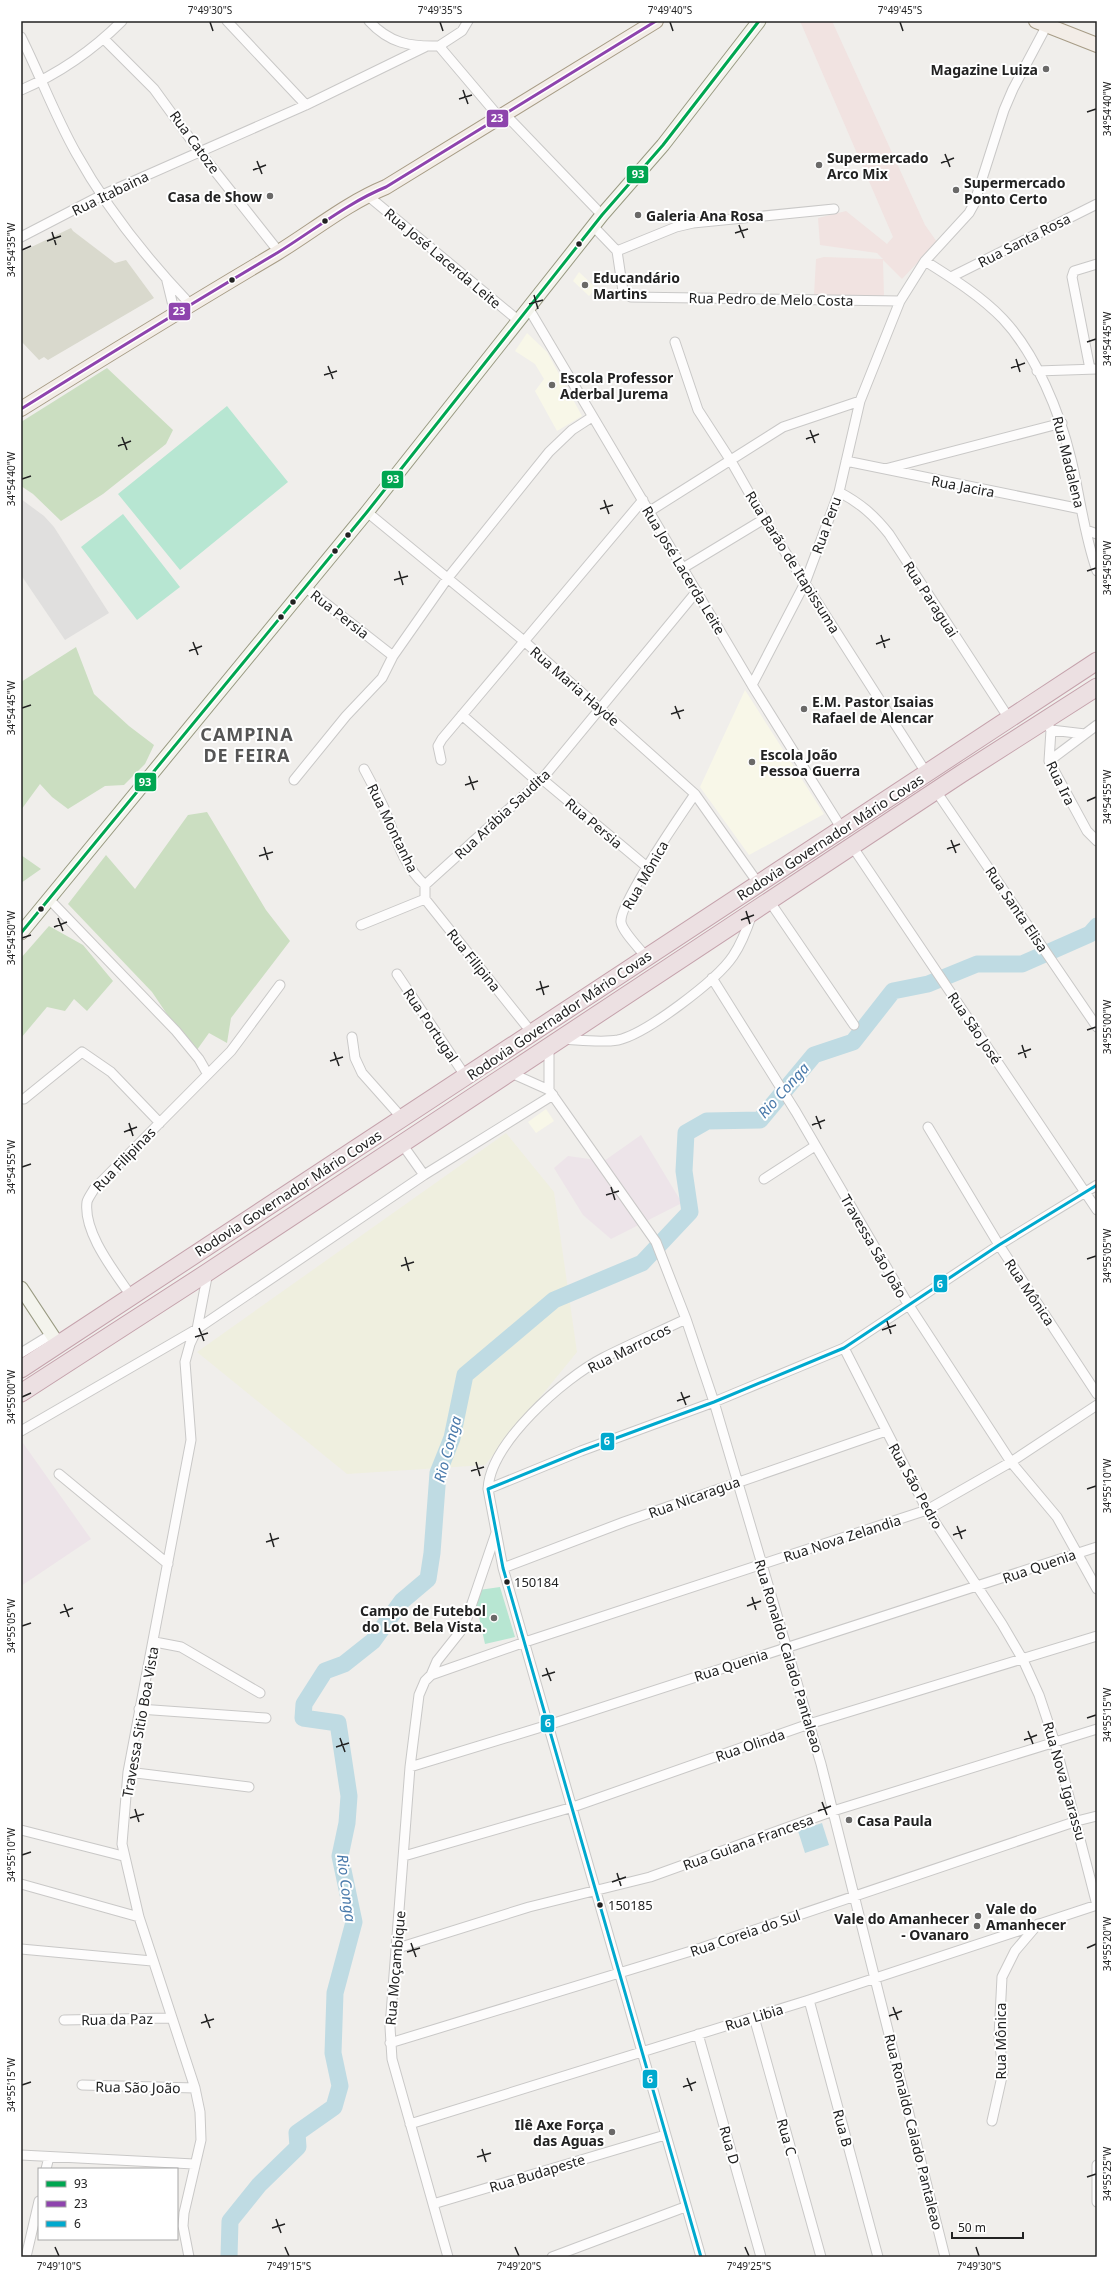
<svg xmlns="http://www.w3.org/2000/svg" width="1118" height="2278" font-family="'Noto Sans',sans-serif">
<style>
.commercial{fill:#f1e3e1}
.industrial{fill:#ede4e9}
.education{fill:#f8f7e8}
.construction{fill:#d9d9cd}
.farmland{fill:#efefdf}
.forest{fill:#cbdec1}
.pitch{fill:#b7e6d2}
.parking{fill:#e0dfde}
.water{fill:#bfdbe3}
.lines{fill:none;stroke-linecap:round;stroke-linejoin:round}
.river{stroke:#bfdbe3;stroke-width:17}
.street-casing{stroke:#c9c8c7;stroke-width:11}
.secondary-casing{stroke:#999a82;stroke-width:15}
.primary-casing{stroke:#a79c86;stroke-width:16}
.highway-casing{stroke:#c5a2ac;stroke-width:19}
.street{stroke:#fdfcfc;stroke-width:9}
.secondary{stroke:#f4f4ed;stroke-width:13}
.primary{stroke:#f3ede7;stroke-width:14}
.highway{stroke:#ece0e2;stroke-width:17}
.bus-1-casing{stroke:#fff;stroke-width:6}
.bus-2-casing{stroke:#fff;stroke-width:6}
.bus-3-casing{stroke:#fff;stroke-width:6}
.bus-1{stroke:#00a651;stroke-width:3}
.bus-2{stroke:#8e44ad;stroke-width:3}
.bus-3{stroke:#00a9ce;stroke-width:3}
.ticks{fill:none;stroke:#222;stroke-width:1.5}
.poi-dot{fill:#6a6968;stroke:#fff;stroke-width:1.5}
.bus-dot{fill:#222;stroke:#fff;stroke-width:1.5}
.labels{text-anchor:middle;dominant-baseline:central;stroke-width:4;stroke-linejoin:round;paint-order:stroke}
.bus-label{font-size:13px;fill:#222;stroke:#fff;text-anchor:start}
.poi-label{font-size:14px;font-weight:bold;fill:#222;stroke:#fff;text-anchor:start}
.street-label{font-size:14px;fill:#222;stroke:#fff}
.water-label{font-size:15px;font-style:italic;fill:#4a7aab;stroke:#fff}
.district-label{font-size:18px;font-weight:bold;letter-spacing:1px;fill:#555;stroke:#fff}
.line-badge{stroke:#fff;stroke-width:1.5}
.badge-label{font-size:11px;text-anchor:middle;font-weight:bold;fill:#fff}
.neatline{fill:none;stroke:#222;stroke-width:1.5}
.ticks-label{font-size:10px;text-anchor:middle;fill:#222}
</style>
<rect width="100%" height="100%" fill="#f0eeeb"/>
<path class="commercial" d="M800,21h32l93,204 12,17 -35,37 -19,-19 1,36 -70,-1 2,-36 8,-2 59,2 -6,-6 -57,-8 -2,-27 28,-7 41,33 6,-7z"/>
<path class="industrial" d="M641,1135l41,68 -71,36 -28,-24 -29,-47 14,-12 36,5z
M23,1443l68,96 -70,47v-141z"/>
<path class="education" d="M579,272l17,16 -7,8 -16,-15z
M527,333l20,19 35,64 -25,15 -22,-40 9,-12 -9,-15 -20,-13z
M745,690l79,124 -75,41 -49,-68z
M546,1109l8,12 -18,12 -8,-11z"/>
<path class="construction" d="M71,228l2,3 42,32 11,-3 28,38 -106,62 -4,-3 -5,3 -18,-19v-89z"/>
<path class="farmland" d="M506,1133l48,59 23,160 -92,113 -138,9 -150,-122z"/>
<path class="forest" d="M107,368l66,62 -7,14 -63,50 -42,27 -28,-27 -12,-8v-64z
M76,647l18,47 35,32 25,19 -9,19 -21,21 -19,1 -37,23 -16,-12 -12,-13 -19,26v-128z
M207,812l59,98 24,31 -59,77 -4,25 -18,-10 -15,21 -42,-62 -84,-88 38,-49 29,34 53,-74z
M21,855l20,14 -20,14z
M49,926l34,19 30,36 -26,30 -13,-12 -9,12 -18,-4 -26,31v12v-92z"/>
<path class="pitch" d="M227,406l61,76 -108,88 -62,-76z
M123,514l57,73 -43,33 -56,-73z
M500,1587l15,50 -30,7 -10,-45 4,-9z"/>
<path class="parking" d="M21,499l23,17 10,11 55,86 -44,27 -44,-65z"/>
<path class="water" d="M822,1823l7,22 -24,8 -7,-22z"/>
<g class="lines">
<path class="river" d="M229,2257l1,-36 29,-36 39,-38 -1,-14 37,-26 6,-21 -7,-33 2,-60 19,-71 -14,-66 7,-33 2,-27 -11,-73 -35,-5 1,-14 21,-33 19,-7 29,-23 29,-40 26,-22 4,-26 6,-80 14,-35 13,-63 89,-75 88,-37 48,-51 -6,-41 2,-38 21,-12 53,-1 54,-65 39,-13 40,-51 35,-7 49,-20h45l68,-30 7,-8"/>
<g class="street-casing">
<path id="street" d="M227,21l79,84
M369,21c20,22 41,26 70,25l55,65
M21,37c19,38 34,79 55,116 30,54 71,106 114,151
M104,39l50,50 45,62 80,101
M439,46l23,-15 6,-10
M21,90c37,-16 72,-40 101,-69
M504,113l98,102
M367,195l152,126
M594,227l23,24 6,40 8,6 269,4
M21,237l81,-42 204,-90 119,-58
M617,251l59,-24 17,-4 141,-14
M925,261c27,17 56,35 78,58 33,35 57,94 68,140 9,37 13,76 26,112
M951,277l146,-73
M167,281l8,33
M529,309l223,376 90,144
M675,342l23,68 33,51 33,58 163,255
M1090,369l-18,-92 2,-6 23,-7
M1037,371l60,-2
M846,461l235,48
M885,469l177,-46
M839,492c21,11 35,23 50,42l121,186
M650,511l133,-84 77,-26
M367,512l157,129 171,153 63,89
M1086,530l11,4
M683,568l81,-49
M305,587l88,69
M752,685l53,-102 34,-91 21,-91 40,-100 25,-40 44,-48 5,-9 30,-94 9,-21 34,-64
M462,715l76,67
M1044,719l7,11 -2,31 38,70 10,10
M1051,730l34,4
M441,760l-3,-14 4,-7 201,-239
M1049,761l48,-36
M364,769c7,13 14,26 20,39 11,27 18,56 41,77
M542,779l105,88
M294,780l52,-64 36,-38 11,-22 54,-77 102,-127 23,-22 20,-13
M936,791l161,236
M852,846l245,364
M425,885l117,-106 155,-188
M425,885v14l107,134
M49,899l127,132 23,28 8,14
M770,902l84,123
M361,925l64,-26
M646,957c-6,-8 -24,-26 -25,-35 -2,-18 61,-109 74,-128
M397,974l69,103
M712,978l84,134 112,192 103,158 46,55 40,72
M352,1037l3,21 7,15 40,45
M563,1039c18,1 37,4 55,1 28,-6 99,-60 115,-84 9,-13 14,-27 19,-42
M549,1048v42
M511,1073l38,17
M549,1090l107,152 30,77 28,83 107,362 124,493
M24,1099l58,-47 29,20 49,51
M928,1127l71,118 98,149
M402,1144l22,31
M764,1179l51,-33
M131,1296c-16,-24 -48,-63 -44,-94 1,-4 5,-9 7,-13l137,-138 49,-66
M21,1353l31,-19
M21,1431l176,-102 227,-154 129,-80
M59,1474l109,90
M488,1489c2,-46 76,-111 115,-131 27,-14 56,-26 83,-39
M503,1568l121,-46 262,-91
M155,1642l26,5 79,46
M431,1675l94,-33 402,-132 84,-48 86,-57
M139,1709l127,9
M410,1767l138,-42 549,-178
M128,1772l121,15
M21,1830l102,26
M404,1856l169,-49 236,-83 288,-88
M21,1884l118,33
M398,1948l131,-41 121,-30 183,-66 264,-82
M21,1949l131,12
M809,2000l69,257
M754,2017l67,240
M64,2020l106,-2
M698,2034l63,223
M390,2043l311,-95 376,-127 20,-5
M82,2085l113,3
M992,2121l11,-49 -4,-36 3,-59 13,-26 23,-27
M410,2124l399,-124 288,-95 -42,-162 -16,-48 -16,-35 -21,-36 -75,-114 -83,-162
M21,2155l173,9
M1097,2165v37
M46,2169l3,-12
M433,2204l232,-69
M26,2257l13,-56
M189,2257l-6,-31 1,-13 17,-73 -1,-28 -5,-24 -56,-171 -17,-73 6,-72 63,-332 -6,-78 5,-18 7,-15 11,-57
M448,2257l-56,-198 -2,-32 20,-260 9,-72 6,-14 6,-6 6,-14 23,-29 7,-14 29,-85
M552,2257l133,-50
M701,2257l-198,-689 -15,-79 93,-38 133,-49 130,-54 155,-103 98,-60"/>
</g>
<g class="secondary-casing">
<path id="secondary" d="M21,933l346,-421 235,-297 61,-70 96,-124
M21,1288l37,56"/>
</g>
<g class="primary-casing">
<path id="primary" d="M1036,21l61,24
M21,409c85,-53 170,-105 256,-156 36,-22 70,-50 109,-66l270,-166"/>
</g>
<g class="highway-casing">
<path id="highway" d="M21,1369l1076,-708
M21,1393l187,-121 753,-498 136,-87"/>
</g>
<use href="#street" class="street"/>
<use href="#secondary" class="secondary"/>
<use href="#primary" class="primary"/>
<use href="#highway" class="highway"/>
<g class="bus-1-casing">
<path id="bus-1" d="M21,933l346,-421 235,-297 61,-70 96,-124"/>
</g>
<g class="bus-2-casing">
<path id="bus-2" d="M21,409c85,-53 170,-105 256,-156 36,-22 70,-50 109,-66l270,-166"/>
</g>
<g class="bus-3-casing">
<path id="bus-3" d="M701,2257l-198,-689 -15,-79 93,-38 133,-49 130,-54 155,-103 98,-60"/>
</g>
<use href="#bus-1" class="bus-1"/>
<use href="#bus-2" class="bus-2"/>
<use href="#bus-3" class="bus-3"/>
</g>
<path class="ticks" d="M210,22l3,9M440,22l3,9M670,22l3,9M900,22l3,9M463,90l5,14M459,99l13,-4M1087,112l9,-3M945,154l5,13M257,161l5,13M941,163l13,-5M253,170l13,-5M739,225l5,13M52,232l4,13M735,233l13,-4M47,241l14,-5M22,250l9,-4M534,295l4,14M529,304l14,-4M1087,342l9,-3M1016,359l4,13M328,366l5,13M1011,368l14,-5M324,375l13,-4M810,430l5,13M122,437l5,13M806,439l13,-5M118,446l13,-5M22,479l9,-3M604,500l5,14M600,509l13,-4M399,571l4,14M1087,571l9,-3M394,580l14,-4M881,635l4,13M193,642l5,13M876,644l14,-5M189,651l13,-5M675,706l5,13M22,708l9,-3M671,714l13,-4M469,776l5,14M465,785l13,-4M1087,801l9,-4M951,840l5,13M264,847l4,13M947,849l13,-5M259,856l14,-4M746,911l4,13M58,918l5,13M741,920l13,-5M54,927l13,-5M22,938l9,-3M540,981l4,14M536,990l13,-4M1087,1030l9,-3M1022,1045l4,13M334,1052l5,14M1018,1054l13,-5M330,1061l13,-4M816,1116l5,13M129,1123l4,13M812,1125l13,-5M124,1132l13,-5M22,1167l9,-3M611,1187l4,13M606,1195l13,-4M405,1257l4,14M1087,1259l9,-3M401,1266l13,-4M887,1321l4,13M199,1328l5,13M882,1330l14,-5M195,1337l13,-4M681,1392l5,13M22,1397l9,-4M677,1401l13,-5M476,1462l4,14M471,1471l13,-4M1087,1489l9,-3M957,1526l5,13M270,1533l4,14M953,1535l13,-5M266,1542l13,-4M752,1597l4,13M64,1604l5,13M747,1606l14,-5M60,1613l13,-5M22,1626l9,-3M546,1668l5,13M542,1676l13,-4M1087,1718l9,-3M1028,1731l5,13M340,1738l5,14M1024,1740l13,-5M336,1747l13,-4M822,1802l5,13M135,1809l4,13M818,1811l13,-5M130,1818l14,-4M22,1855l9,-3M617,1873l4,13M612,1882l14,-5M411,1943l5,14M1087,1948l9,-4M407,1952l13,-4M893,2007l5,13M205,2014l5,14M889,2016l13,-5M201,2023l13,-4M687,2078l5,13M22,2085l9,-3M683,2087l13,-5M482,2149l4,13M477,2157l14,-4M1087,2177l9,-3M276,2219l5,14M272,2228l13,-4M55,2247l4,9M285,2247l4,9M515,2247l4,9M745,2247l4,9M976,2247l3,9"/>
<g class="poi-dot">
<circle cx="1046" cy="69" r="4"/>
<circle cx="819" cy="165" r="4"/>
<circle cx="956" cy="190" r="4"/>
<circle cx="270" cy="196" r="4"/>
<circle cx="638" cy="215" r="4"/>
<circle cx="585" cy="285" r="4"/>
<circle cx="552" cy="385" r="4"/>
<circle cx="804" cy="709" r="4"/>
<circle cx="752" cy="762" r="4"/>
<circle cx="494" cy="1618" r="4"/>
<circle cx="849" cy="1820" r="4"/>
<circle cx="978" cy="1916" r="4"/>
<circle cx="977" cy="1926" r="4"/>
<circle cx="612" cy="2132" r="4"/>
</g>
<g class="bus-dot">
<circle cx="325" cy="221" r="3.5"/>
<circle cx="579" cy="244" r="3.5"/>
<circle cx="232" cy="280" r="3.5"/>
<circle cx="348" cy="535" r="3.5"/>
<circle cx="335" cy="551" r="3.5"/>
<circle cx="293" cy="602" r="3.5"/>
<circle cx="281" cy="617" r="3.5"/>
<circle cx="41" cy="909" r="3.5"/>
<circle cx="507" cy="1582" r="3.5"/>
<circle cx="600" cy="1905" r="3.5"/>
</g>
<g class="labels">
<g class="bus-label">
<text x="514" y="1582">150184</text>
<text x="608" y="1905">150185</text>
</g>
<g class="poi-label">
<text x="1038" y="69" text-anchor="end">Magazine Luiza</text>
<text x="827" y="157">Supermercado<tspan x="827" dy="16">Arco Mix</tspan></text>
<text x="964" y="182">Supermercado<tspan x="964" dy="16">Ponto Certo</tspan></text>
<text x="262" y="196" text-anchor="end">Casa de Show</text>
<text x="646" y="215">Galeria Ana Rosa</text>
<text x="593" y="277">Educandário<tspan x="593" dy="16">Martins</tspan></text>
<text x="560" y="377">Escola Professor<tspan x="560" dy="16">Aderbal Jurema</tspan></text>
<text x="812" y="701">E.M. Pastor Isaias<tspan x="812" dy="16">Rafael de Alencar</tspan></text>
<text x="760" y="754">Escola João<tspan x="760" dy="16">Pessoa Guerra</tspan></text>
<text x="486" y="1610" text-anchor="end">Campo de Futebol<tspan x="486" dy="16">do Lot. Bela Vista.</tspan></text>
<text x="857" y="1820">Casa Paula</text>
<text x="986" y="1908">Vale do<tspan x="986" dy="16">Amanhecer</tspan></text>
<text x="969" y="1918" text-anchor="end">Vale do Amanhecer<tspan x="969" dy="16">- Ovanaro</tspan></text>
<text x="604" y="2124" text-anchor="end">Ilê Axe Força<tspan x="604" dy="16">das Aguas</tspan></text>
</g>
<g class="street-label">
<text transform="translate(195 142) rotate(54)">Rua Catoze</text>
<text transform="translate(110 193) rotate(-26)">Rua Itabaina</text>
<text transform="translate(1024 240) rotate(-27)">Rua Santa Rosa</text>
<text transform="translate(443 258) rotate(40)">Rua José Lacerda Leite</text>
<text transform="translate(771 299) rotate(1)">Rua Pedro de Melo Costa</text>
<text transform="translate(1069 462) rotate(76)">Rua Madalena</text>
<text transform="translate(963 486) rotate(11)">Rua Jacira</text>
<text transform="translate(826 525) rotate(-70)">Rua Peru</text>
<text transform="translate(793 562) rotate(58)">Rua Barão de Itapissuma</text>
<text transform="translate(684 570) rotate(59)">Rua José Lacerda Leite</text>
<text transform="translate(931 599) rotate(57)">Rua Paraguai</text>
<text transform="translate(340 614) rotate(38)">Rua Persia</text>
<text transform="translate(575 686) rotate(41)">Rua Maria Hayde</text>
<text transform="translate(1061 783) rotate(64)">Rua Ira</text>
<text transform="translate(502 814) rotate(-43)">Rua Arábia Saudita</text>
<text transform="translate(594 823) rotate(40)">Rua Persia</text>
<text transform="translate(393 828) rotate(64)">Rua Montanha</text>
<text transform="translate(830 837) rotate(-33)">Rodovia Governador Mário Covas</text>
<text transform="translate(645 875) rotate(-60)">Rua Mônica</text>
<text transform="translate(1017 909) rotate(56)">Rua Santa Elisa</text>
<text transform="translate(474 960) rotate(51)">Rua Filipina</text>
<text transform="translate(559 1015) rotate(-34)">Rodovia Governador Mário Covas</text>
<text transform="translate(431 1025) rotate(56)">Rua Portugal</text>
<text transform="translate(975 1028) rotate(56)">Rua São José</text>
<text transform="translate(124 1159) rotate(-46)">Rua Filipinas</text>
<text transform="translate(288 1193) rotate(-33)">Rodovia Governador Mário Covas</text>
<text transform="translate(874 1246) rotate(60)">Travessa São João</text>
<text transform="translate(1030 1292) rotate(56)">Rua Mônica</text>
<text transform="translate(629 1348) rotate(-27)">Rua Marrocos</text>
<text transform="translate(916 1486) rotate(61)">Rua São Pedro</text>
<text transform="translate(694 1497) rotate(-20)">Rua Nicaragua</text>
<text transform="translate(842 1538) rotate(-18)">Rua Nova Zelandia</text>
<text transform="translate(1039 1566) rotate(-19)">Rua Quenia</text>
<text transform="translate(789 1656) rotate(73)">Rua Ronaldo Calado Pantaleao</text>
<text transform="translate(731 1665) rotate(-18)">Rua Quenia</text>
<text transform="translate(140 1722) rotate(-80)">Travessa Sitio Boa Vista</text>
<text transform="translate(750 1745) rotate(-19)">Rua Olinda</text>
<text transform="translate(1065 1781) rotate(74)">Rua Nova Igarassu</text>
<text transform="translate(748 1842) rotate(-20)">Rua Guiana Francesa</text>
<text transform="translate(745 1933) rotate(-19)">Rua Coreia do Sul</text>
<text transform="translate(395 1968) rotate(-85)">Rua Moçambique</text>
<text transform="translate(754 2017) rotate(-17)">Rua Libia</text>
<text transform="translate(117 2019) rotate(-1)">Rua da Paz</text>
<text transform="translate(1000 2041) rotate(-90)">Rua Mônica</text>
<text transform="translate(138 2087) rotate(1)">Rua São João</text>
<text transform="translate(843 2128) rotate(75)">Rua B</text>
<text transform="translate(914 2132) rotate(76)">Rua Ronaldo Calado Pantaleao</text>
<text transform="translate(787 2137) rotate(74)">Rua C</text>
<text transform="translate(730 2145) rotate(74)">Rua D</text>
<text transform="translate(537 2173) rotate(-17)">Rua Budapeste</text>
</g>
<g class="water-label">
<text transform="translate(783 1090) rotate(-48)">Rio Conga</text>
<text transform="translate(447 1449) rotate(-75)">Rio Conga</text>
<text transform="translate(347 1888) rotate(83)">Rio Conga</text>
</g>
<g class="district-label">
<text x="247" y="734">CAMPINA<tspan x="247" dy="21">DE FEIRA</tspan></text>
</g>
</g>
<g class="line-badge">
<rect x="486" y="109" width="23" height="19" rx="4" fill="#8e44ad"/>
<rect x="626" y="165" width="23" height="19" rx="4" fill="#00a651"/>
<rect x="168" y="302" width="23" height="19" rx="4" fill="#8e44ad"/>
<rect x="381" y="470" width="23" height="19" rx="4" fill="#00a651"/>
<rect x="134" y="772" width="23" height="20" rx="4" fill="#00a651"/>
<rect x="933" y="1274" width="15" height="19" rx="4" fill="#00a9ce"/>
<rect x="600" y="1432" width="15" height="19" rx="4" fill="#00a9ce"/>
<rect x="540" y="1714" width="15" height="19" rx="4" fill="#00a9ce"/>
<rect x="642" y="2069" width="16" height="20" rx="4" fill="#00a9ce"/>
</g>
<g class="badge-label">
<text x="497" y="122">23</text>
<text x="638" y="178">93</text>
<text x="179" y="315">23</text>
<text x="393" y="483">93</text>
<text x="145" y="786">93</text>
<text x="940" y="1288">6</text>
<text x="607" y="1445">6</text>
<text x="548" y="1727">6</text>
<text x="650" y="2083">6</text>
</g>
<rect width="1118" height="2278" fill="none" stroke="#ffffff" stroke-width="44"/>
<rect x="38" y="2168" width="140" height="72" fill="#ffffff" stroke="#a7a7a7"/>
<rect x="46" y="2181" width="20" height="6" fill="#00a651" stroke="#a7a7a7"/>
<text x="74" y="2188" font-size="12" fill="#222222">93</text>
<rect x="46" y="2201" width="20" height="6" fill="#8e44ad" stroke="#a7a7a7"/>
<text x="74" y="2208" font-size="12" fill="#222222">23</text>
<rect x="46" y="2221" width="20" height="6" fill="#00a9ce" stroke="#a7a7a7"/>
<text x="74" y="2228" font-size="12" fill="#222222">6</text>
<path d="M952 2232v6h71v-6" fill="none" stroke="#222222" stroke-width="2"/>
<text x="958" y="2232" font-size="12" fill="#222222" stroke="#ffffff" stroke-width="3" paint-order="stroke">50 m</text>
<rect x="22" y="22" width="1074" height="2234" class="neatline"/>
<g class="ticks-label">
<text x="210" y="14">7°49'30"S</text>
<text x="440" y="14">7°49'35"S</text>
<text x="670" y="14">7°49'40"S</text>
<text x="900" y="14">7°49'45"S</text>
<text transform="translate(1107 109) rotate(-90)" y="4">34°54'40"W</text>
<text transform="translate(11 250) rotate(-90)" y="4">34°54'35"W</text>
<text transform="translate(1107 339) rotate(-90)" y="4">34°54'45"W</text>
<text transform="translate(11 479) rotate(-90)" y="4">34°54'40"W</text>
<text transform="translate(1107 568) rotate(-90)" y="4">34°54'50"W</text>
<text transform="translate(11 708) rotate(-90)" y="4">34°54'45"W</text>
<text transform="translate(1107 797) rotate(-90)" y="4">34°54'55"W</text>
<text transform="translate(11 938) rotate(-90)" y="4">34°54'50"W</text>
<text transform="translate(1107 1027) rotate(-90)" y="4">34°55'00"W</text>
<text transform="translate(11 1167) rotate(-90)" y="4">34°54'55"W</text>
<text transform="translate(1107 1256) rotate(-90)" y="4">34°55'05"W</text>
<text transform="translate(11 1397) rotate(-90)" y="4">34°55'00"W</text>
<text transform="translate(1107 1486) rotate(-90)" y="4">34°55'10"W</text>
<text transform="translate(11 1626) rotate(-90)" y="4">34°55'05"W</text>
<text transform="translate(1107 1715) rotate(-90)" y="4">34°55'15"W</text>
<text transform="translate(11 1855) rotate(-90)" y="4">34°55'10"W</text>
<text transform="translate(1107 1944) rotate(-90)" y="4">34°55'20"W</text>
<text transform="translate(11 2085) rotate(-90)" y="4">34°55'15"W</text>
<text transform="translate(1107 2174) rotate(-90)" y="4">34°55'25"W</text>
<text x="59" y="2270">7°49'10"S</text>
<text x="289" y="2270">7°49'15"S</text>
<text x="519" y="2270">7°49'20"S</text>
<text x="749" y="2270">7°49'25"S</text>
<text x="979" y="2270">7°49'30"S</text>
</g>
</svg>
